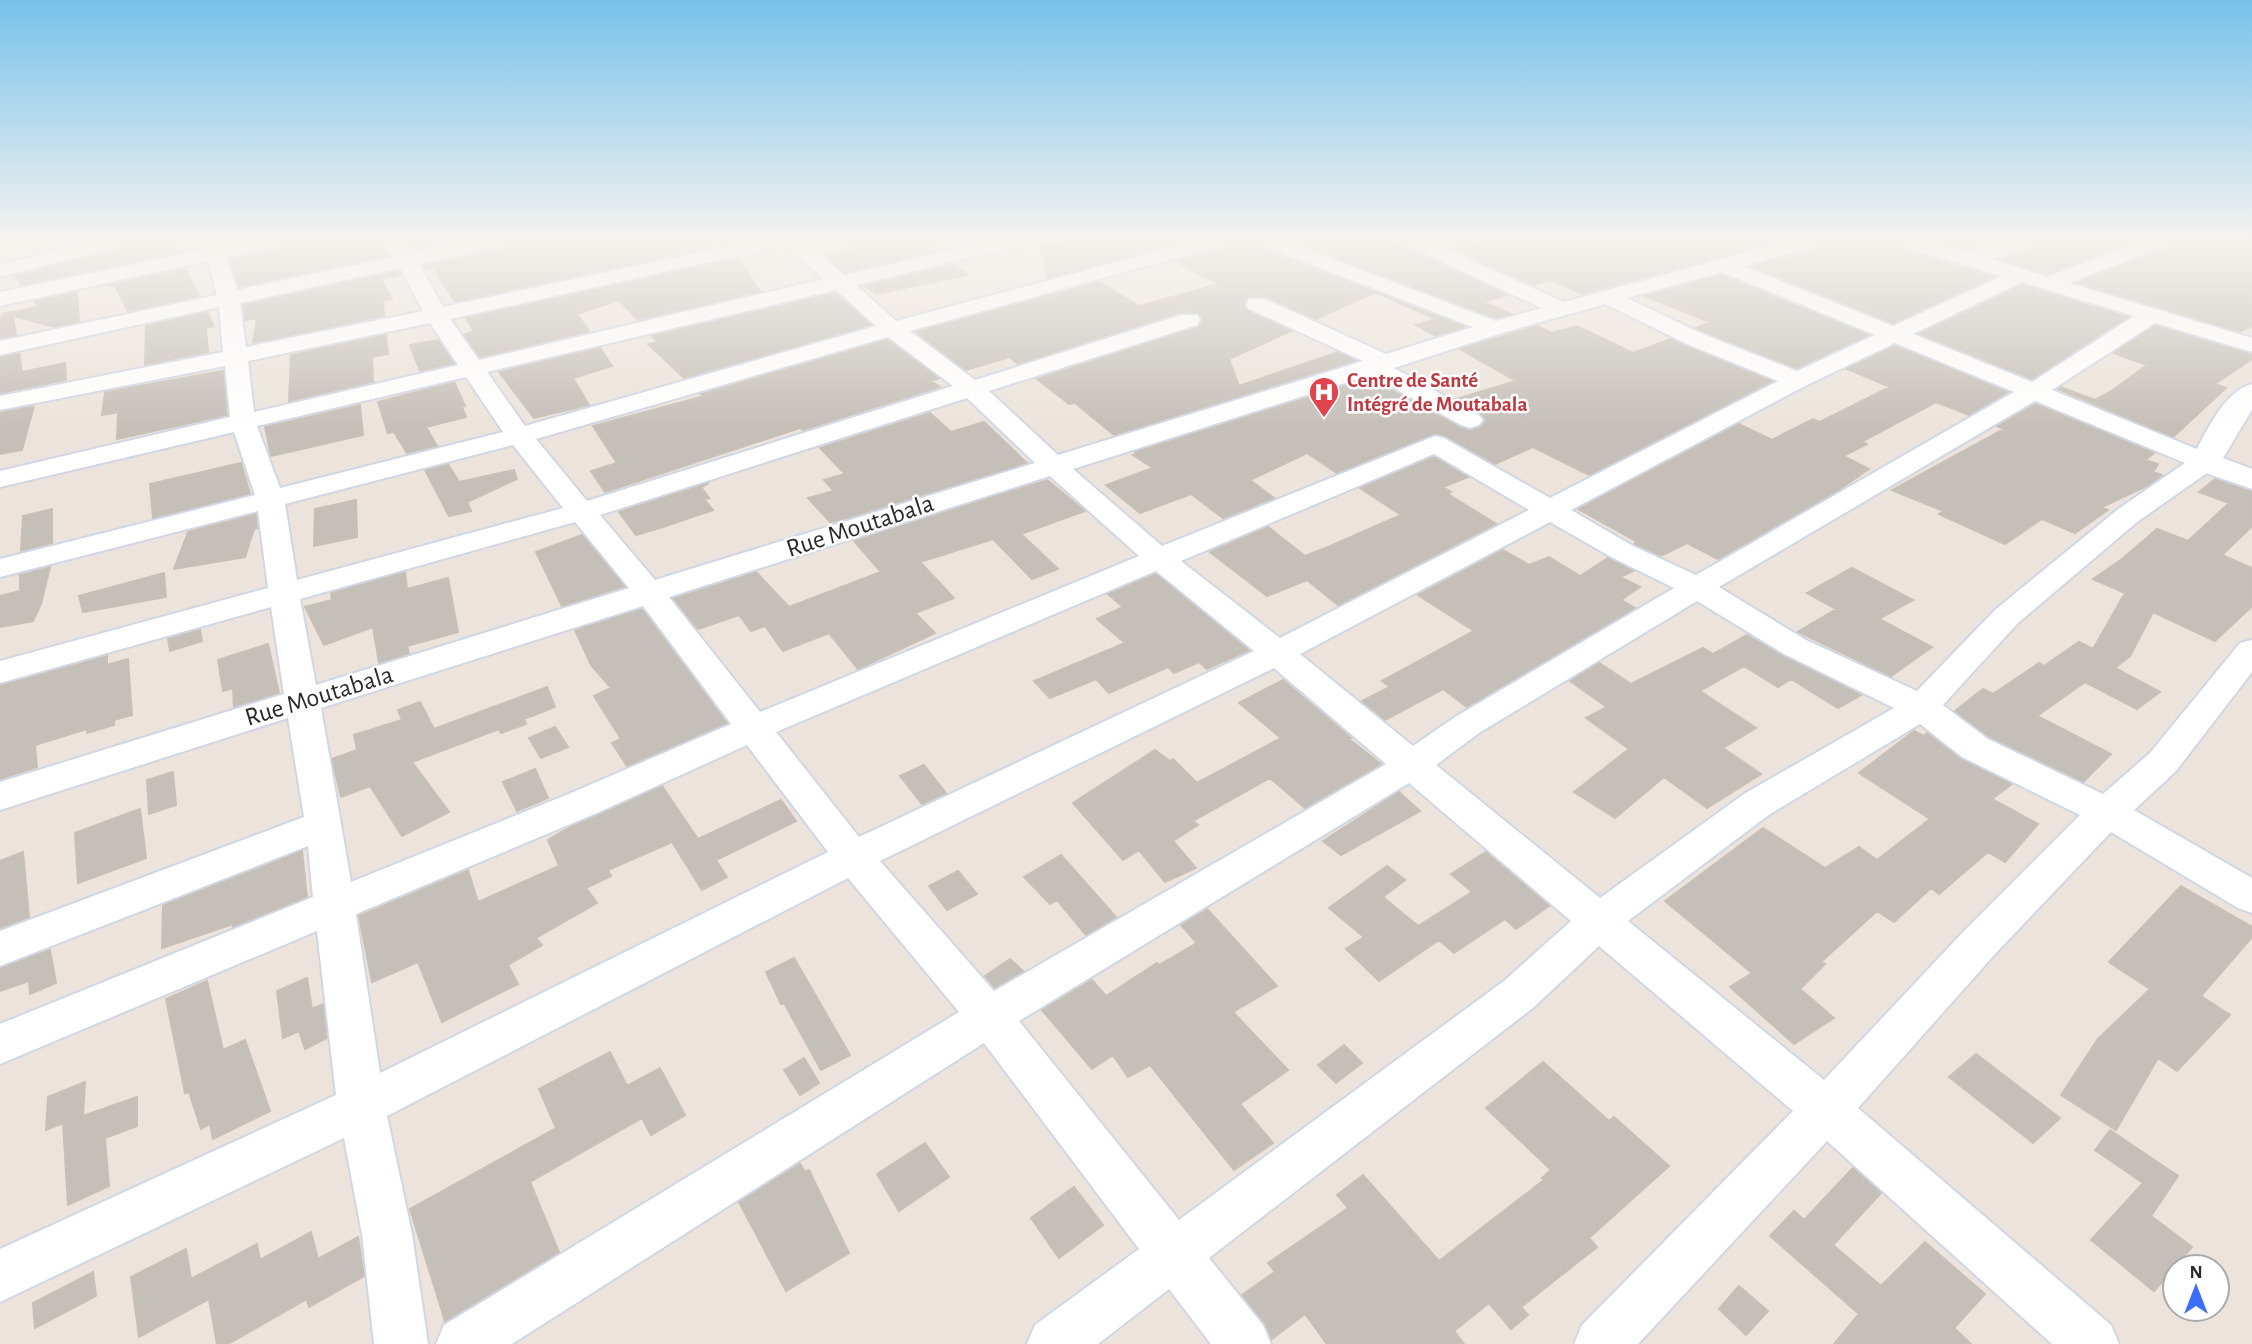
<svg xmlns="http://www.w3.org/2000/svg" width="2252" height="1344" font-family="'Alegreya Sans',sans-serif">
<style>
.building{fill:#c4bfb8;stroke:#c8c0b6;stroke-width:2}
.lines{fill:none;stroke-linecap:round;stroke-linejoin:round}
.minor-casing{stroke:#d1d6e3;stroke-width:4}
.tertiary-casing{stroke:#d1d6e3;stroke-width:4}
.minor{fill:#fff;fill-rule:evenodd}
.tertiary{fill:#fff;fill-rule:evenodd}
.labels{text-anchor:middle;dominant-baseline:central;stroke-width:5;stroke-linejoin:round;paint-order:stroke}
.far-health-label{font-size:21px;font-weight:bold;fill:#be3a42;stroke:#fff;text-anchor:start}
.street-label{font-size:26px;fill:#2a2a2a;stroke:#fff}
</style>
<rect width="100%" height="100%" fill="#ece4dc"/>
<path class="building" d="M129,241h23l6,8 16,-4 3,7 -155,33 -7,-9 109,-28z
M287,241h96l7,14 -151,32 -9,-28 52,-11z
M409,241h49l-44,9z
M515,241h210l2,3 -272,58 -21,-33 -9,1 -2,-4 82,-18 4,-6z
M848,241h77l13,10 -93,21 -19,-16 30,-8z
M1069,241h117l-138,37 -8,-34 3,1z
M1229,241h26l5,6 205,80 -29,9 -20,-11 19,-6 -59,-27 -60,27 -50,-22 -17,-1 -5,7 4,8 43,20 -62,28 10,27 99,-34 18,9 -242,74 -39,-32 -6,1 -32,-25 161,-52 4,-6 -3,-7 -19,-2 -162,52 -8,-7 -44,13 -50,-38 184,-50 39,24 80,-22 -44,-23 49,-13z
M1291,241h102l113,54 -22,7 27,12 -15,4z
M1490,241h292l-200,53 -31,-14 -17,5 -81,-36z
M1824,241h70l5,7 96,28 -102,47 -142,-57 68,-18z
M1935,241h65l-32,9z
M2040,241h96l-89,33 -48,-15 36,-11z
M2172,241h80v85l-12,6 -163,-49 90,-36z
M737,258l23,33 -122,29 -19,-20 -42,14 12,17 -109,26 -16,-22 10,-4 -8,-13z
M954,264l14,11 -92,19 -11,-8z
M185,269l14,27 -71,15 -14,-27 -7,2z
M399,271l2,4 -20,4 11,20 -9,2 1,15 -131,27 4,-25 -12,2 -2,-15z
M1722,275l146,60 -71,33 -93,-36 -8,-4 14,-6 -66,-26z
M2022,285l106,32 -96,62 -112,-45z
M77,292l2,30 -24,5 -42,-11 3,19 -16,3v-21l11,-1 -9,-2 36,-7 -4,-6z
M835,293l36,32 -187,53 -36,-34 10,-2 -6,-6z
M207,312l7,14 -8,2 2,24 -63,13 1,-39z
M1537,326l15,7 25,-7 56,27 37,-14 102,42 -183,94 -56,-28 -38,17 -50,-28 -9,-3 -99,40 -30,-20 -57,27 24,18 -51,20 -32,-24 -51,19 -34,-28 47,-17 -20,-13 4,-1 -2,-2 235,-74 90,49 9,3 11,-3 6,-7 -5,-7 -25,-14 60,-18 -56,-32z
M2155,326l97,28v5l-37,25 11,4 -53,49 -115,-48 3,-2 34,13 15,-8 37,-27 -33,-12z
M386,335l2,19 -16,3 1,25 -84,19 2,-46z
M438,340l16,23 -34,8 -10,-26z
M887,340l52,38 -8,3 9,6 -137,43 -3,-2 -195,64 -14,-21 26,-8 -24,-37 111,-30 -3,-2z
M1895,346l113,46 -39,23 -33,-13 -73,39 4,3 -24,12 26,13 -32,22 -119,68 -31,-16 -26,13 -27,-12 2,-3 -58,-32 161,-85 33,16 41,-21 7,3 70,-35 -43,-18z
M600,348l12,18 -39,12 16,27 -55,13 -35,-46z
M19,354l3,18 43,-9 1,17 -66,13v-36z
M223,371l4,44 -110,24 1,-27 -16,3 3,-23z
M454,382l11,24 -3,1 4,10 -40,10 11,19 -30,7 -13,-21 -6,1 -10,-31z
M2035,404l119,49 -9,7 13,4 -5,8 9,3 -15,11 -45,21 6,3 -33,23 -33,-14 -37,25 -66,-30 4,-3 -51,-21 112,-61 -7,-3z
M360,405l3,30 -92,21 -6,-29z
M34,406l-12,44 -22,4v-42z
M930,413l21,19 33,-10 43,41 -190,58 -7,1 -22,-24 26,-7 -10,-11 21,-6 -25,-26z
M1434,457l34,20 -25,10 8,5 -3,2 48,30 -158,81 -31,-25 -40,16 -57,-44 58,-25 37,29 23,-9 73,-32 -41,-27z
M241,463l9,31 -97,24 -3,-34z
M448,464l11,18 55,-12 3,9 -50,23 4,9 -22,5 -24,-46z
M2215,479l37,12v35l-30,29 30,13v38l-37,35 -62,-29 -23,44 -15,12 45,24 -23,17 -52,-27 -48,34 74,38 -28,28 -94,-45 -34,-26 28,-22 10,5 46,-31 5,3 35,-24 14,7 32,-56 -32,-14 29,-20 35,-30 31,12 41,-38 -30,-11z
M1047,480l38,31 -64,23 37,35 -26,10 -39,-40 -73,23 34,36 -39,15 20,20 -77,36 -29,-36 -46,18 -18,-25 -14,5 -12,-16 -41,14 -25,-31 83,-26 33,35 92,-35 -27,-31z
M709,483l-8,4 8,11 -5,1 9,11 -50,17 -27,8 -17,-23z
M356,500l1,37 -43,9 1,-37z
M52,509v34l-31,8 2,-35z
M256,514l1,14 -3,1 -9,28 -71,12 14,-37z
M582,535l43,52 -63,19 -26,-54z
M1503,550l26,15 20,-8 31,19 28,-18 25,13 -13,6 20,10 -19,13 14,8 -168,99 -24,-18 -58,31 -23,-19 28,-14 -8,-6 92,-50 -56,-36z
M50,567l-9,37 -8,17 -33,6v-31l20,-5v-16z
M1852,568l61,32 -34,19 53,28 -41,29 -93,-44 38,-23 -29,-16z
M405,572l2,17 41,-11 10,54 -51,14 2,8 -30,9 -6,-36 -49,18 -19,-38 27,-7 -1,-7z
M164,573l2,24 -83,15 -4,-16z
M1156,574l93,76 -42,19 -8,-7 -25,11 -6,-6 -59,26 -13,-14 -46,19 -16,-17 91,-38 -28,-24 26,-12 -15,-13z
M642,609l85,114 -100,43 -15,-23 9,-4 -27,-43 17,-8 -20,-23 -16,-35z
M200,630l2,11 -32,10 -2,-12z
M1747,635l36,21 78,39 -23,13 -47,-29 -13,8 -34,-21 -44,25 56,37 -33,20 38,26 -54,34 -43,-31 -49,41 -41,-26 55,-43 -43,-31 21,-11 -37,-26 29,-18 32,21 72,-36 10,6z
M268,644l11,49 -45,14 -1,-19 -10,3 -5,-31z
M107,656v9l21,-6 4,56 -18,5v5l-27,8v-4l-52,16 2,22 -37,12v-94z
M1283,680l68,58 -2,1 32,25 -76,44 -35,-30 -77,43 5,4 -25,16 23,27 -31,14 -26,-32 -16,10 -50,-57 82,-53 15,11 3,-2 24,24 84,-45 -42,-35z
M547,687l8,20 -31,12 2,5 -25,9 -2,-4 -87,33 37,50 -47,24 -32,-50 -29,11 -9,-38 25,-9 -3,-15 48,-15 -4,-10 22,-8 14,27z
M555,727l13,20 -27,11 -12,-20z
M1914,731l10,5 3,-3 34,26 51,25 -20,15 46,25 -33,38 -17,-10 -49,42 -8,-6 -37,34 -17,-11 -56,51 4,2 -25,25 34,29 -40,26 -64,-57 22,-14 -87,-72 98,-73 62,40 34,-21 18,13 53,-41 -71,-46z
M924,765l22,28 -24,11 -22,-28z
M535,769l13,29 -31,13 -14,-29z
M173,772l3,33 -27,9 -2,-34z
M662,786l36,53 83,-39 15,21 -80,39 11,17 -25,13 -30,-48 -64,28 3,6 -25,12 11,15 -61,35 6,7 -34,20 10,19 -76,38 -24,-60 -46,20 -13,-66 109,-46 10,32 81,-36 -11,-26 26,-15z
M1399,792l21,19 -79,44 -18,-14z
M140,809l6,49 -68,25 -3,-50z
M302,851l5,46 -74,30v-3l-71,24 1,-43z
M23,852l6,65 -29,11v-67z
M1486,852l63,54 -33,23 -11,-10 -51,34 -15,-13 -60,41 -33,-32 18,-12 -35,-29 58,-42 18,14 -22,17 35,29 54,-34 -21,-18z
M1061,855l55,62 -30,18 -29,-35 -7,4 -26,-27z
M958,871l19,23 -30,16 -18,-24z
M2181,886l71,41v10l-51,59 29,19 -53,56 -19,-13 -42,72 -55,-35 37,-56 52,-50 -41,-27z
M1207,909l70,77 -44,26 55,58 -48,34 33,39 -39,27 -84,-105 -22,12 -15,-22 -21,14 -50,-59 50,-30 14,16 51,-33 2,2 38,-22 -16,-18z
M50,950l6,33 -26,11 -1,-13 -29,10v-23z
M794,958l56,97 -29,15 -37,-67 -3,1 -15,-32z
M1010,959l13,12 -28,17 -10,-12z
M307,978l5,31 11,-5 4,34 -22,11 -6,-18 -16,7 -6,-47z
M207,981l16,69 22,-10 25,71 -57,28 -3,-15 -9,5 -12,-37 -4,1 -19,-94z
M1344,1045l18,18 -26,20 -18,-18z
M610,1052l17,34 33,-18 25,47 -34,20 -9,-17 -112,64 29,70 -114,69 -35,-112 146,-81 -17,-39z
M1976,1054l84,64 -27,25 -84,-66z
M804,1058l15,25 -19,12 -16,-25z
M1543,1062l66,59 5,-4 55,49 -80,72 8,9 -76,60 7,8 -17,14 -22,-26 -35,28 10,13h-137l-22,-30 -33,25 -7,-16 -23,-28 33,-23 -7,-9 80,-55 -11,-13 26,-20 76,86 105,-81 -2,-2 9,-8 -65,-62z
M85,1082l-2,34 54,-19v29l-32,12 4,48 -41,19 -5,-82 -17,7 2,-33z
M2110,1130l68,46 -27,40 41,31 -38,44 -63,-51 52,-57 -48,-33z
M925,1143l24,34 -50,34 -22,-37z
M800,1164l5,8 4,-2 40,83 -63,38 -47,-89z
M1853,1168l28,25 -48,52 48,41 44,-44 60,52 -31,34 17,16h-137l25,-30 -89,-78 24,-25 10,9z
M1074,1187l29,38 -44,33 -28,-40z
M311,1232l7,27 40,-22 6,39 -55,31 -2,-8 -79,45h-11l-8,-45 -70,38 -8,-60 55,-28 5,30 66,-35 3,16z
M93,1272l3,24 -61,32 -2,-25z
M1739,1286l29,25 -22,24 -27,-26z"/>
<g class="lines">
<g class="minor-casing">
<path id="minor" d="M94,241h32l-3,4 -123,32v-12z
M194,241h21l6,5 27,-5h36l-3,4 -54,12 10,33 157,-33 -8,-16h20l7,12 58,-12h36l-3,4 -85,19 24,43 310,-66h52l39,34 148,-34h34l-3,4 -167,40 40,36 299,-80h31l-3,4 -313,86 65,49 206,-65h16l3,5 -3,5 -208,66 69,64 305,-94 -114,-52 -3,-5 3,-5h16l121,55 87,-27 -212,-82 -3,-4h27l211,80 45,-13 -134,-63 -3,-4h25l135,61 226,-61h31l-3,4 -75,21 150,60 109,-50 -102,-31 -3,-4h30l41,12 40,-12h29l-3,4 -44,14 57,18 95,-36h27l-3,4 -97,38 183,55v14l-97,-29 -103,67 162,66 4,6 -4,6 -77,54 -120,102 -74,81 45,34 115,55 47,-41 90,-110 12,-3v32l-76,99 -42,39 118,68v35l-14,-5 -127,-76 -116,122 -137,154 253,217 8,19h-67l-225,-203 -189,203h-64l8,-19 211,-214 -194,-165 -65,61 -325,251 54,67 8,19h-60l-42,-55 -71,55h-71l8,-19 104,-76 -155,-206 -472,301h-76l8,-19 515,-313 -111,-134 -461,238 25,118 16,110h-54l-12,-110 -18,-96 -344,164v-53l336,-154 -19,-164 -317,133v-40l313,-127 -5,-51 -308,120v-35l304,-114 -16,-99 -288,92v-28l284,-88 -13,-87 -271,76v-22l268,-73 -10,-77 -258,66v-18l255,-64 -21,-63 -234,55v-16l230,-54 -5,-51 -225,44v-14l223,-44 -4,-45 -219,48v-14l217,-46 -9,-34 -208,45v-14l202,-42zM786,245l38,34 -345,81 -29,-41zM400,268l23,43 -177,36 -6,-44zM1722,272l153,63 -78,36 -94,-37 -76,-36zM2022,282l112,34 -102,66 -119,-48zM836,290l40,36 -351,100 -38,-54zM1605,304l82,40 91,37 -228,117 -106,-60 -9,-2 -273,110 -89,-77 297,-94 91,50 9,3 9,-3 4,-5 -4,-5 -85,-47 108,-35zM430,323l28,42 -204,47 -6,-51zM888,337l65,49 -366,115 -51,-62zM1895,343l119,49 -318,183 -63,-29 -62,-36 236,-125zM466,377l37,55 -223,56 -23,-62zM967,398l68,65 -380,117 -55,-65zM2035,401l150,62 -68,47 -122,100 -78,81 -111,-51 -87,-53zM513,445l50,63 -266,72 -12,-76zM1434,454l95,56 -249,128 -99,-77zM1050,476l89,80 -379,156 -91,-115zM575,522l54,66 -313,97 -16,-86zM1550,522l63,36 61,30 -219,129 -42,29 -113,-92zM1156,571l98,80 -395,186 -83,-105zM1697,601l87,53 110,54 -150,86 -144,104 -164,-133 43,-32zM643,606l88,118 -160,69 -220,89 -30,-174zM1274,668l112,96 -392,227 -114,-130zM1920,724l42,33 118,58 -115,115 -141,150 -196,-159 142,-107zM747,745l81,107 -448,221 -24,-159 241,-101zM1409,783l162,138 -67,60 -325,239 -160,-199z"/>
</g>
<g class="tertiary-casing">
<path id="tertiary" d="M2252,384v26l-29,48 29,11v20l-58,-20 -4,-7c14,-25 32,-70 62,-78z"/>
</g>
<use href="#minor" class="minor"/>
<use href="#tertiary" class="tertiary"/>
</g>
<linearGradient id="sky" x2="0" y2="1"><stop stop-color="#77c2eb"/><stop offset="0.56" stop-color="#f6f3ef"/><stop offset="1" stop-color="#f6f3ef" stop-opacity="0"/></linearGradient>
<rect width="2252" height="429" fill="url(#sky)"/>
<defs>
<g id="hospital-pin" transform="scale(1.575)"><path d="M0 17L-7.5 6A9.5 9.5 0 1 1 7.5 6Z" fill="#e0444e" stroke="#fff"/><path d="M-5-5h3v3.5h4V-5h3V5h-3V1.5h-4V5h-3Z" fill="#fff"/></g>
</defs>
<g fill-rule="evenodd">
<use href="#hospital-pin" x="1324" y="392"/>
</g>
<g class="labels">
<g class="far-health-label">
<text x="1347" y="380">Centre de Santé<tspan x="1347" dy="24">Intégré de Moutabala</tspan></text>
</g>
<g class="street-label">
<text transform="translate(860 526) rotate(-18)">Rue Moutabala</text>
<text transform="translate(319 696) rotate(-17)">Rue Moutabala</text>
</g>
</g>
<g transform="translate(2196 1288)"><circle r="33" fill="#ffffff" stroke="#aaaaaa" stroke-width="2"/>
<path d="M0-5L12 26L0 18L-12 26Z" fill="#3b6ffa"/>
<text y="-10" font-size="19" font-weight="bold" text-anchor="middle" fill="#2a2a2a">N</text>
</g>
</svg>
